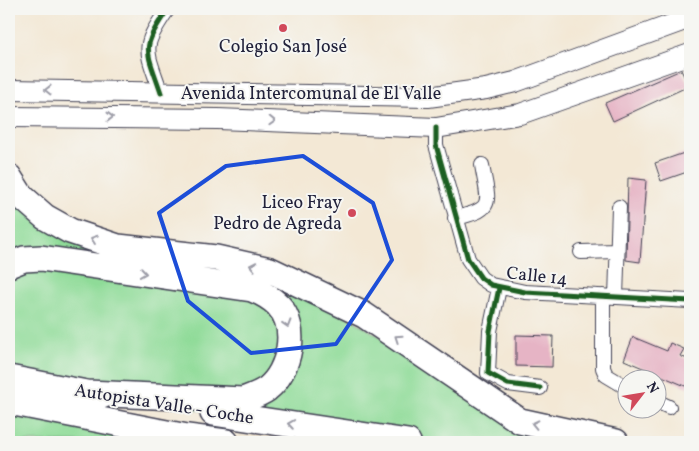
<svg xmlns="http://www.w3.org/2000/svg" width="699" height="451" font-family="Vollkorn,serif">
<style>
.green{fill:#8fdb98;stroke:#587e6a}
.building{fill:#e6b4c5}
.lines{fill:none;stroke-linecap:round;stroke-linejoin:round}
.street-casing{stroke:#414052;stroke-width:16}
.secondary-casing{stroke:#414052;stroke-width:22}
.highway-casing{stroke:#414052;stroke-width:28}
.street{stroke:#fff;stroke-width:14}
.secondary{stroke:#fff;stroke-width:20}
.highway{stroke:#fff;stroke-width:25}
.cycleway-casing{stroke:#f6f6f2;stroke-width:8}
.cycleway{stroke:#1b5e20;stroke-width:5}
.oneway{stroke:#9c9ca7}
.marked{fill:none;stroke:#1d4ed8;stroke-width:4;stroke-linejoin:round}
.poi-dot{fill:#d1495b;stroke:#f6f6f2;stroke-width:2}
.labels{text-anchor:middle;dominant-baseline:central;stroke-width:4;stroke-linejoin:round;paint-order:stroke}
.poi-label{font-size:18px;fill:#22223b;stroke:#f6f6f2}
.street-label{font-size:18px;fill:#22223b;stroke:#f6f6f2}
</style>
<rect width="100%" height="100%" fill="#f6f6f2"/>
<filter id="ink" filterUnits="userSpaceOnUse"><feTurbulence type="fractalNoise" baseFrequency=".02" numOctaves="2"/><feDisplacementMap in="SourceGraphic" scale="10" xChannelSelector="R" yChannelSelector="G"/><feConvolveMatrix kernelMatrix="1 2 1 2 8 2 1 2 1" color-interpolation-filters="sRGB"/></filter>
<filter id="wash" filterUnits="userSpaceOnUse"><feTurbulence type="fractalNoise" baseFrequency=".0096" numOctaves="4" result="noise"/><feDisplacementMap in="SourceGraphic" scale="20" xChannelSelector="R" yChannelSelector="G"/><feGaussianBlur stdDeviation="1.12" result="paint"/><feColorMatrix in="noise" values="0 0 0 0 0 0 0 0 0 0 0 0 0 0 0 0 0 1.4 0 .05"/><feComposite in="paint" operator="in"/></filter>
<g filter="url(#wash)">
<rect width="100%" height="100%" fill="#f3e8d5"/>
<path class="green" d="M9,177l61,54 200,39 250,151 96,21h-208l-321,-49 -78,-15z
M9,402l217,40h-217z"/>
<g id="blocks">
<path class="building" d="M681,70l8,16 -76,35 -8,-18z
M690,151v20l-29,10 -6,-18z
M628,178l18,2 -6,82 -14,-2z
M516,335l37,1 -1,31 -36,-1z
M633,337l34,14 3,-8 14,6 -4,7 10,4v28l-66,-28z"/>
</g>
</g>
<g filter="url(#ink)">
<use href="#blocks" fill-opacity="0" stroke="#414052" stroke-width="1"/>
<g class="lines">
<g class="street-casing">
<path id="street" d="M161,93c-15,-45 -21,-44 7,-84
M436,128v17l32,114 13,19 10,7 34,7 165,9
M455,218c42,-9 33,-16 27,-53
M581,252l36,-1
M499,288l-9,43 -2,42 20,11 32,4
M603,296v72l3,7 20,12
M616,297l3,-90
M656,401l13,6"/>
</g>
<g class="secondary-casing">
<path id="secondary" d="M9,90l419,7 58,-8 29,-7 175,-64
M9,117l209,2 218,9 84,-14 170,-60"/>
</g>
<g class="highway-casing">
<path id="highway" d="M9,177l12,19 24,21 25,14 48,16 98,11 54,12 94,45 156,106 96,21
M9,265l15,-6 17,-1 211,31c10,4 18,8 26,16 21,22 12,66 -11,84 -7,5 -16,8 -24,11l-156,-7
M9,378l93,18
M9,402l178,35 39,5
M213,413l195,29"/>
</g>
<use href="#street" class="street"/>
<use href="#secondary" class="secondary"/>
<use href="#highway" class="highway"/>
<g class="cycleway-casing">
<path id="cycleway" d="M161,93c-15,-45 -21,-44 7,-84
M436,128v17l32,114 13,19 10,7 34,7 165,9
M499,288l-9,43 -2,42 20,11 32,4"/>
</g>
<use href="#cycleway" class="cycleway"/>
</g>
<defs><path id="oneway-chevron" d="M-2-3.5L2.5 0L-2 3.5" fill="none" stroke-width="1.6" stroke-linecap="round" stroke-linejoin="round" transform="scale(1.25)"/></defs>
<g class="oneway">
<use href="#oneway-chevron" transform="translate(48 90) rotate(-179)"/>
<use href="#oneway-chevron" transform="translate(110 117)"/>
<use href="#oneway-chevron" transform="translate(272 121) rotate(2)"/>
<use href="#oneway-chevron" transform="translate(94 239) rotate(-161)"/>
<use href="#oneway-chevron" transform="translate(253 266) rotate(-168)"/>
<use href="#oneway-chevron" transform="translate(143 273) rotate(8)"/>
<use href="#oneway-chevron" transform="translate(287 324) rotate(73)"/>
<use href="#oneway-chevron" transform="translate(398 338) rotate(-146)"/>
<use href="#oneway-chevron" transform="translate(291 424) rotate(-171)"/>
<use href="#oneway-chevron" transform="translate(535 424) rotate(-167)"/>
</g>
</g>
<path class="marked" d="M303,156l70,47 19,57 -56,84 -85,9 -63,-52 -29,-88 67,-47z"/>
<g class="poi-dot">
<circle cx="283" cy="28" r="5"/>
<circle cx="352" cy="213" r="5"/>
</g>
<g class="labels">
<g class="poi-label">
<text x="283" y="47">Colegio San José</text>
<text x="342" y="203" text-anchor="end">Liceo Fray<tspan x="342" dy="21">Pedro de Agreda</tspan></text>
</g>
<g class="street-label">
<text x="311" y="94">Avenida Intercomunal de El Valle</text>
<text transform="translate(537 277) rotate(6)">Calle 14</text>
<text transform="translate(164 405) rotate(9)">Autopista Valle - Coche</text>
</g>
</g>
<rect width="699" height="451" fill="none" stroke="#f6f6f2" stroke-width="30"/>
<g transform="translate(642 394) rotate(59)"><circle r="24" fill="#f6f6f2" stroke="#a1a1a9"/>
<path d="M0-4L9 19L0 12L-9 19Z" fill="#d1495b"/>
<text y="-8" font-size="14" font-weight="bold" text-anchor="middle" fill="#22223b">N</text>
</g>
</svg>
